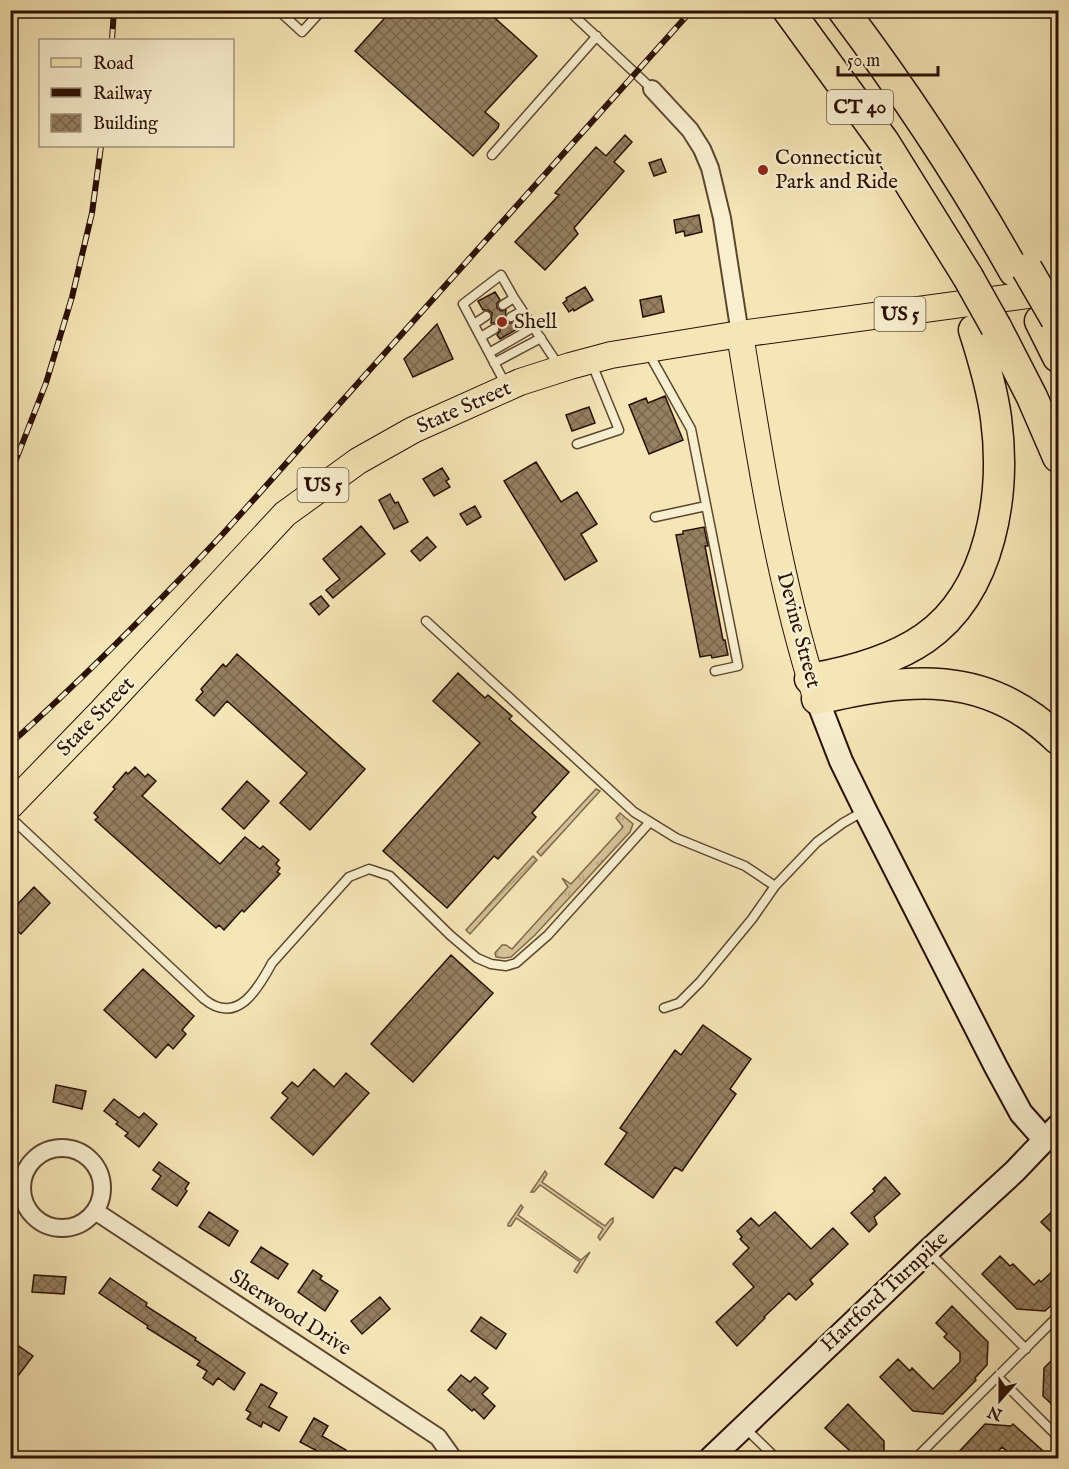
<svg xmlns="http://www.w3.org/2000/svg" width="1069" height="1469" font-family="'IM FELL English',serif">
<style>
.grass{fill:url(#grass-tufts);stroke:#7f694d;stroke-width:1.5}
.garden{fill:url(#garden-furrows);stroke:#7f694d;stroke-width:1.5}
.building{fill:url(#building-cross-hatch);stroke:#2b1002;stroke-width:1.5}
.lines{fill:none;stroke-linecap:round;stroke-linejoin:round}
.service-casing{stroke:#5e462f;stroke-width:11}
.minor-casing{stroke:#5e462f;stroke-width:20}
.secondary-casing{stroke:#2b1002;stroke-width:26}
.primary-casing{stroke:#2b1002;stroke-width:28}
.motorway-casing{stroke:#2b1002;stroke-width:33}
.service{stroke:#f8efd0;stroke-width:8}
.minor{stroke:#f8efd0;stroke-width:16}
.secondary{stroke:#f8efd0;stroke-width:22}
.primary{stroke:#f5e6b7;stroke-width:26}
.motorway{stroke:#f5e6b7;stroke-width:30}
.rail-casing{stroke:#2b1002;stroke-width:6}
.rail{stroke:#f8efd0;stroke-width:4;stroke-dasharray:11;stroke-linecap:butt}
.motorway-bridge-casing{stroke:#2b1002;stroke-width:33;stroke-linecap:butt}
.motorway-bridge{stroke:#f5e6b7;stroke-width:30}
.poi-dot{fill:#8f2418;stroke:#f8efd0;stroke-width:2}
.labels{text-anchor:middle;dominant-baseline:central;stroke-width:5;stroke-linejoin:round;paint-order:stroke}
.shield{fill:#f8efd0;stroke:#685340;stroke-width:1.5}
.shield-label{font-size:20px;font-weight:bold;fill:#2b1002}
.poi-label{font-size:21px;fill:#2b1002;stroke:#f8efd0;text-anchor:start}
.street-label{font-size:21px;fill:#2b1002;stroke:#f8efd0}
</style>
<defs>
<pattern id="grass-tufts" width="24" height="20" patternUnits="userSpaceOnUse" patternTransform="scale(1.5)"><rect width="24" height="20" fill="#d3c298"/><path d="M3 7l-1-3M5 7V3M7 7l1-3M15 17l-1-3M17 17v-4M19 17l1-3" fill="none" stroke="#b5a681"/></pattern>
<pattern id="garden-furrows" width="10" height="10" patternUnits="userSpaceOnUse" patternTransform="scale(1.5)"><rect width="10" height="10" fill="#d3c298"/><path d="M-1 1l2-2M0 10L10 0M9 11l2-2" fill="none" stroke="#b5a681"/></pattern>
<pattern id="building-cross-hatch" width="8" height="8" patternUnits="userSpaceOnUse" patternTransform="scale(1.5)"><rect width="8" height="8" fill="#947f60"/><path d="M0 0l8 8M0 8l8-8" fill="none" stroke="#79674d"/></pattern>
</defs>
<rect width="100%" height="100%" fill="#f5e6b7"/>
<filter id="stains"><feTurbulence type="fractalNoise" baseFrequency=".00333" numOctaves="4"/><feColorMatrix values="0 0 0 0 .2 0 0 0 0 .09 0 0 0 0 .02 0 0 0 .5 -.17"/></filter>
<radialGradient id="worn" r=".72"><stop offset=".6" stop-color="#630" stop-opacity="0"/><stop offset="1" stop-color="#630" stop-opacity=".3"/></radialGradient>
<path class="grass" d="M620,813l13,11 -3,8 -95,103 -24,22 -7,1 -8,-1 -1,-4 7,-8h4l6,4 56,-62 -6,-9 9,6 52,-57 -7,-9z
M545,1171l2,3 -5,8 63,44 6,-7 2,-1v4l-13,18 -2,-3 5,-8 -63,-44 -6,7h-3z
M521,1205l2,2 -5,8 63,45 9,-8 -13,21 -3,-2 6,-9 -64,-44 -5,8h-3v-2z"/>
<path class="garden" d="M596,789l4,2 -59,65 -4,-4z
M533,856l4,4 -67,74 -4,-4z"/>
<path class="building" d="M392,10h54l6,6 5,-6h29l51,46 -52,56 14,12 -1,4 -25,28 -118,-105z
M625,135l7,7 -18,20 10,9 -50,57 4,6 -33,36 -30,-28 44,-47 -4,-2 41,-46 10,9z
M661,159l5,13 -12,4 -5,-13z
M699,215l3,17 -17,4 -1,-5 -8,2 -2,-13z
M585,287l8,13 -19,11 -1,-2 -4,3 -6,-9 4,-3 -1,-2z
M495,292l5,8 -3,3v5l4,3 5,-1 -1,10 3,3h6l3,6 -17,10 -3,-4 3,-4v-5l-4,-3h-5l1,-10 -4,-3h-5l-5,-9z
M661,296l3,16 -21,5 -3,-17z
M437,324l16,35 -40,18 -9,-18z
M665,396l18,44 -34,14 -20,-49 17,-7 2,5z
M589,407l6,16 -23,8 -6,-16z
M536,462l25,40 16,-10 20,32 -16,10 16,27 -32,19 -61,-99z
M442,468l7,11 -3,2 4,6 -16,9 -11,-17z
M390,494l5,9 3,-1 10,20 -14,7 -15,-29z
M475,506l6,11 -14,8 -7,-11z
M361,526l24,28 -52,44 -7,-8 14,-11 -17,-20z
M704,527l4,19h-3l18,94h2l3,15 -16,3 -1,-3 -11,2 -24,-122 7,-1v-3z
M427,537l9,10 -16,14 -9,-10z
M321,596l8,10 -10,9 -9,-11z
M237,654l128,115 -55,61 -30,-27 27,-30 -80,-72 -13,15 -18,-16 7,-8 -2,-3 22,-25 3,3z
M458,673l27,25 3,-3 24,21 -3,3 60,53 -37,41 4,4 -38,42 -4,-3 -47,52 -64,-57 97,-108 -47,-42z
M135,767l10,10 3,-3 8,7 -14,15 78,68 25,-27 15,12 3,-3 16,14 -3,4 4,4 -3,4 3,2 -36,38 -2,-2 -18,20 -5,-5 -3,3 -121,-108 3,-3 -4,-4 21,-24 -2,-2 13,-15 2,2z
M247,781l22,20 -25,28 -22,-20z
M34,887l16,16 -29,31 -11,-9v-13z
M451,955l42,38 -80,89 -42,-38z
M143,969l51,47 -12,14 4,4 -13,15 -5,-5 -12,14 -52,-48z
M703,1025l48,34 -21,30 6,5 -54,77 -7,-4 -22,31 -48,-34 22,-31 -7,-5 55,-78 6,5z
M314,1069l20,18 12,-14 23,20 -56,62 -42,-37 17,-20 -6,-5 10,-11 6,5z
M56,1085l30,6 -4,18 -29,-7z
M114,1099l25,19 5,-5 13,11 -18,23 -14,-11 3,-3 -12,-9 2,-2 -14,-11z
M159,1162l30,21 -4,6 2,2 -10,15 -25,-17 9,-13 -8,-6z
M885,1177l15,17 -26,23 3,7 -8,8 -18,-19 24,-22 -2,-2z
M1059,1205v35l-18,-18z
M209,1212l29,19 -9,15 -30,-19z
M775,1212l36,37 22,-21 15,16 -38,36 3,4 -17,16 -7,-7 -25,24 1,1 -28,28 -21,-24 38,-35 -21,-23 16,-16 -9,-9 2,-2 -5,-6 14,-13 8,8z
M261,1247l27,17 -10,15 -27,-17z
M1000,1256l10,10 3,-2 21,21 5,-5 2,2 18,-17v33l-14,13 -28,-2 -35,-35z
M313,1270l9,6 -2,3 18,12 -13,20 -27,-19z
M34,1275l32,2 -2,17 -32,-2z
M110,1278l37,25 -1,3 50,32 -1,2 50,33 -11,17 -16,-12 -5,7 -10,-7 4,-7 -10,-6 3,-4 -53,-33 1,-2 -49,-33z
M380,1297l10,12 -28,25 -11,-13z
M952,1306l36,36 -1,23 -12,13 1,2 -33,34 -30,-3 -33,-34 18,-18 12,12 2,-3 21,21 27,-27v-10l-16,-15 3,-3 -11,-11z
M481,1317l25,17 -10,15 -25,-18z
M10,1340l23,16 -15,20 -8,-6z
M1059,1353v58l-16,-15 1,-28z
M461,1375l9,7 5,-5 13,11 -6,6 13,12 -11,13 -10,-10 -2,2 -24,-21z
M261,1384l16,9 -8,14 18,10 -8,14 -16,-9 -2,5 -14,-8 4,-6 -5,-3z
M848,1404l36,37v17h-35v-8l-24,-22z
M314,1418l14,8 -6,10 24,14 -4,8h-22l3,-4 -23,-12z
M985,1424l26,2 2,-2 38,34h-36l-13,-11 -10,11h-39z"/>
<g class="lines">
<g class="service-casing">
<path id="service" d="M278,10l24,22 20,-22
M568,10l84,79
M492,155l105,-119
M503,305l11,-7
M511,317l11,-6
M474,324l12,-8
M481,337l13,-8
M648,352l43,77 47,237 -23,5
M489,353l45,-26
M494,363l47,-25
M507,387l-44,-83 38,-29 13,23 45,68
M577,444l42,-14 -27,-66
M655,517l51,-11
M426,621l208,191 42,26 69,28 30,20
M10,817l194,182c33,27 54,-10 68,-36l77,-86 20,-8 21,7 60,59 27,23 14,6 15,2 10,-3 32,-28 101,-112
M664,1008l15,-5 21,-21 52,-63 23,-33 42,-44 26,-19 21,-12
M928,1251l98,98
M998,1377l60,60
M744,1427l32,31
M916,1458l142,-142"/>
</g>
<g class="minor-casing">
<path id="minor" d="M652,89l38,41 12,19 8,19 12,50 18,116
M22 1188a40 40 0 1 1 80 0a40 40 0 1 1-80 0Z
M95,1211l343,226 15,21"/>
</g>
<g class="secondary-casing">
<path id="secondary" d="M817,699l24,62 24,49 131,257 25,46 24,27
M711,1458l217,-207 87,-80 43,-45"/>
</g>
<g class="primary-casing">
<path id="primary" d="M740,334c19,120 39,247 76,363
M10,806l90,-93 185,-199 73,-53 55,-31 107,-48 50,-16 41,-11 129,-21 318,-43"/>
</g>
<g class="motorway-casing">
<path id="motorway" d="M788,10l96,132 84,135
M843,10c63,84 120,170 171,261
M1040,321l18,36
M996,327l36,70 26,60
M810,679c40,-7 82,-18 115,-41 67,-47 81,-145 71,-220 -4,-30 -13,-60 -22,-88
M817,699c91,-21 168,-31 241,40"/>
</g>
<use href="#service" class="service"/>
<use href="#minor" class="minor"/>
<use href="#secondary" class="secondary"/>
<use href="#primary" class="primary"/>
<use href="#motorway" class="motorway"/>
<g class="rail-casing">
<path id="rail" d="M112,40l2,-30
M10,475l36,-92 26,-86 20,-84 9,-67
M10,744c74,-66 143,-136 211,-208l471,-526"/>
</g>
<use href="#rail" class="rail"/>
<g class="motorway-bridge-casing">
<path id="motorway-bridge" d="M1027,269l29,50
M968,277l28,50"/>
</g>
<use href="#motorway-bridge" class="motorway-bridge"/>
</g>
<g class="poi-dot">
<circle cx="763" cy="170" r="6"/>
<circle cx="502" cy="322" r="6"/>
</g>
<g class="labels">
<g class="shield">
<rect x="827" y="90" width="66" height="34" rx="4.5"/>
<rect x="874.5" y="297" width="51" height="34" rx="4.5"/>
<rect x="297.5" y="468" width="51" height="34" rx="4.5"/>
</g>
<g class="shield-label">
<text x="860" y="107">CT 40</text>
<text x="900" y="314">US 5</text>
<text x="323" y="485">US 5</text>
</g>
<g class="poi-label">
<text x="775" y="158">Connecticut<tspan x="775" dy="24">Park and Ride</tspan></text>
<text x="514" y="322">Shell</text>
</g>
<g class="street-label">
<text transform="translate(464 408) rotate(-24)">State Street</text>
<text transform="translate(798 630) rotate(75)">Devine Street</text>
<text transform="translate(96 717) rotate(-46)">State Street</text>
<text transform="translate(885 1292) rotate(-43)">Hartford Turnpike</text>
<text transform="translate(290 1313) rotate(33)">Sherwood Drive</text>
</g>
</g>
<rect width="1069" height="1469" fill="none" stroke="#f5e6b7" stroke-width="36"/>
<rect x="12" y="12" width="1045" height="1445" fill="none" stroke="#2b1002" stroke-width="3"/>
<rect x="18" y="18" width="1033" height="1433" fill="none" stroke="#2b1002" stroke-width="1.5"/>
<rect x="39" y="39" width="195" height="108" fill="#f8efd0" stroke="#a6967e" stroke-width="1.5"/>
<rect x="51" y="58" width="30" height="9" fill="#f5e6b7" stroke="#a6967e" stroke-width="1.5"/>
<text x="93" y="69" font-size="18" fill="#2b1002">Road</text>
<rect x="51" y="88" width="30" height="9" fill="#2b1002" stroke="#a6967e" stroke-width="1.5"/>
<text x="93" y="99" font-size="18" fill="#2b1002">Railway</text>
<rect x="51" y="114" width="30" height="18" fill="url(#building-cross-hatch)" stroke="#a6967e" stroke-width="1.5"/>
<text x="93" y="129" font-size="18" fill="#2b1002">Building</text>
<g transform="translate(1000 1400) rotate(201)" stroke="#f8efd0" stroke-width="4.5" paint-order="stroke">
<path d="M0-4.5L10 22L0 15L-10 22Z" fill="#2b1002"/>
<text y="-9" font-size="16" font-weight="bold" text-anchor="middle" fill="#2b1002">N</text>
</g>
<path d="M838 66v9h100v-9" fill="none" stroke="#2b1002" stroke-width="3"/>
<text x="847" y="66" font-size="18" fill="#2b1002" stroke="#f8efd0" stroke-width="4.5" paint-order="stroke">50 m</text>
<rect width="100%" height="100%" filter="url(#stains)"/>
<rect width="100%" height="100%" fill="url(#worn)"/>
</svg>
